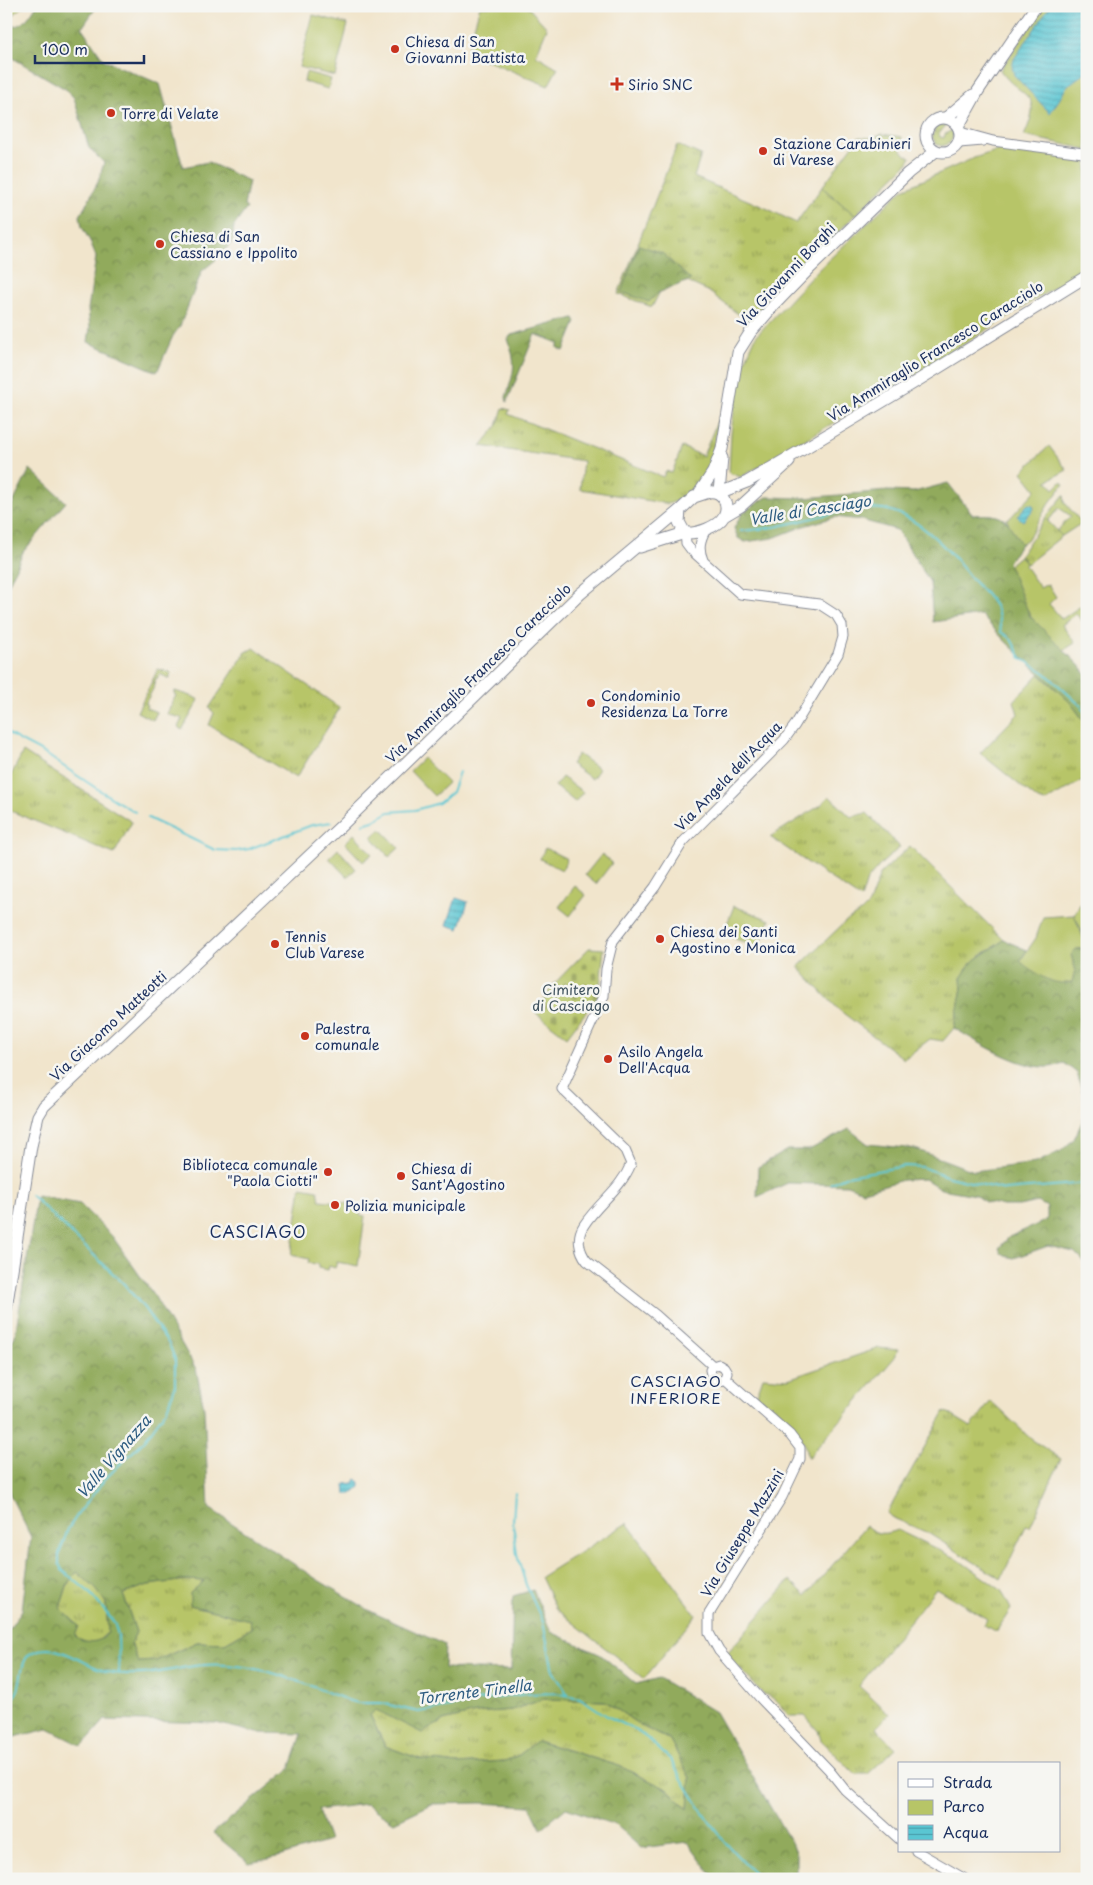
<svg xmlns="http://www.w3.org/2000/svg" width="1093" height="1885" font-family="'Playpen Sans',sans-serif">
<style>
.grass{fill:url(#grass-tufts);stroke:#697a62}
.forest{fill:url(#forest-crowns);stroke:#566c5d;fill-rule:evenodd}
.cemetery{fill:url(#cemetery-stones);stroke:#697a62}
.green{fill:#b7c567;stroke:#697a62}
.water{fill:url(#water-rules);stroke:#3a7a98}
.lines{fill:none;stroke-linecap:round;stroke-linejoin:round}
.stream{stroke:#5ac6d2;stroke-width:2}
.minor-casing{stroke:#868a95;stroke-width:11}
.major-casing{stroke:#868a95;stroke-width:13}
.minor{stroke:#fff;stroke-width:9}
.major{stroke:#fff;stroke-width:11}
.poi-dot{fill:#c8321e;stroke:#f6f6f2;stroke-width:2}
.labels{text-anchor:middle;dominant-baseline:central;stroke-width:5;stroke-linejoin:round;paint-order:stroke}
.poi-label{font-size:14px;fill:#1b2f5e;stroke:#f6f6f2;text-anchor:start}
.street-label{font-size:14px;fill:#1b2f5e;stroke:#f6f6f2}
.park-label{font-size:14px;fill:#425460;stroke:#f6f6f2}
.water-label{font-size:15px;font-style:italic;fill:#2e5c81;stroke:#f6f6f2}
.neighbourhood-label{font-size:15px;letter-spacing:1px;fill:#1b2f5e;stroke:#f6f6f2}
.quarter-label{font-size:16px;letter-spacing:1px;fill:#1b2f5e;stroke:#f6f6f2}
</style>
<defs>
<pattern id="grass-tufts" width="24" height="20" patternUnits="userSpaceOnUse" patternTransform="scale(1.25)"><rect width="24" height="20" fill="#b7c567"/><path d="M3 7l-1-3M5 7V3M7 7l1-3M15 17l-1-3M17 17v-4M19 17l1-3" fill="none" stroke="#94a058"/></pattern>
<pattern id="forest-crowns" width="20" height="18" patternUnits="userSpaceOnUse" patternTransform="scale(1.25)"><rect width="20" height="18" fill="#91aa5c"/><path d="M2 6a3 3 0 1 1 6 0M12 15a3 3 0 1 1 6 0" fill="none" stroke="#768b4f"/></pattern>
<pattern id="cemetery-stones" width="16" height="16" patternUnits="userSpaceOnUse" patternTransform="scale(1.25)"><rect width="16" height="16" fill="#b7c567"/><path d="M2 7V4a2 2 0 0 1 4 0v3zM10 15v-3a2 2 0 0 1 4 0v3z" fill="#94a058"/></pattern>
<pattern id="water-rules" width="6" height="5" patternUnits="userSpaceOnUse" patternTransform="scale(1.25)"><rect width="6" height="5" fill="#5ac6d2"/><path d="M0 2.5h6" fill="none" stroke="#4aa1ae"/></pattern>
</defs>
<rect width="100%" height="100%" fill="#f6f6f2"/>
<filter id="ink" filterUnits="userSpaceOnUse"><feTurbulence type="fractalNoise" baseFrequency=".02" numOctaves="2"/><feDisplacementMap in="SourceGraphic" scale="10" xChannelSelector="R" yChannelSelector="G"/><feConvolveMatrix kernelMatrix="1 2 1 2 8 2 1 2 1" color-interpolation-filters="sRGB"/></filter>
<filter id="wash" filterUnits="userSpaceOnUse"><feTurbulence type="fractalNoise" baseFrequency=".0096" numOctaves="4" result="noise"/><feDisplacementMap in="SourceGraphic" scale="20" xChannelSelector="R" yChannelSelector="G"/><feGaussianBlur stdDeviation="1.12" result="paint"/><feColorMatrix in="noise" values="0 0 0 0 0 0 0 0 0 0 0 0 0 0 0 0 0 1.4 0 .05"/><feComposite in="paint" operator="in"/></filter>
<g filter="url(#wash)">
<rect width="100%" height="100%" fill="#f1e5cc"/>
<path class="grass" d="M6,6h18l-13,11 -5,-1z
M942,125h4l-7,9 1,3 4,1 1,-4 7,-4 1,7 -3,6 -8,3 -6,-2 -4,-8 4,-9z
M677,145l24,10 -7,22 74,32 28,14 26,-36 33,28 -105,108 -42,-32 -39,-17 -17,33 -34,-13z
M503,408l7,2 -2,4 155,63 3,-6 6,2 10,-26 21,9 16,-39 3,1 -4,6c-6,37 -8,67 -50,80l-88,-15 3,-28 -102,-15 16,-20z
M1045,518l17,18 -35,28 -7,-8z
M254,648l86,60 -44,70 -87,-53 5,-12 -5,-5 37,-56z
M158,669l13,4 -2,6 -9,-5 -2,4h-2l-3,11 -8,15 2,1 -1,3 11,4 -4,8 -16,-8z
M1039,674l31,28 17,23v53l-42,24 -7,-2 -58,-47 38,-39 -4,-13z
M175,691c9,3 16,4 24,9l-17,30 -4,-3 4,-8 -1,-1 -14,-4 9,-19 -2,-1z
M23,752l109,70 -18,32 -108,-45v-24z
M829,796l22,21 16,-4 33,34 -19,17 -14,16 -6,19 -91,-62 51,-32z
M910,846l94,94 -24,16 -19,22 1,10 -8,40 -11,13 -13,-2 -26,20 -65,-49 -41,-43 47,-45 16,-10 8,-8 11,-30z
M1087,892v49l-13,-26z
M991,1401l40,38 30,20 -31,68 -4,-1 -25,53 -73,-46 -37,-16 -4,-4 58,-102 26,16z
M866,1526c11,9 18,9 31,4l59,28 45,32 10,19 -15,23 -12,-7 3,-6 -51,-31 -77,98 30,28 -13,14 20,20 -28,26h-13l-34,-34 -3,-9 -13,-15h-16c-8,-9 -14,-20 -26,-22l-34,-37 -1,-5 62,-72 16,16z
M77,1572l20,17 9,14 2,29 -11,10h-13l-9,-6 -15,-28 8,-25z
M186,1580l19,1 -15,24 60,15 1,8 -26,15 -28,-1 -41,19 -18,1 -7,-19 5,-11 -13,-38 25,-9z
M544,1699l61,2 36,25 29,14 20,38 -2,31 -19,-19 -50,-24 -81,-25 -19,14 -14,6 -48,3 -37,-5 -35,-13 -15,-31 6,-6 46,23 21,-11 33,-8 36,-3z"/>
<path class="forest" d="M36,6h61l-15,22 22,32 56,24 23,83 25,-5 41,19 -5,25 3,2 -13,18 -2,16 -14,16 -16,13 -22,55 -7,10 -16,36 -69,-30 2,-15 -2,-18 8,-52 -5,-14 -9,-16 -2,-11 18,-34 6,-19 -15,-15 -15,-50 -7,-8 -61,-36v-28c16,2 22,-7 30,-20z
M639,245l23,8 29,27 -33,13 -9,9 -28,-10z
M574,318l2,4 -12,29 -6,-3v-5l-23,-9 -28,68 -1,-5c8,-26 11,-31 2,-58l3,-4z
M30,469l36,33 -43,50 -17,38v-73z
M948,483l25,32c31,-2 34,3 48,29l-13,18 22,54 48,48 9,11v50l-17,-23 -64,-60 -25,-27 -48,7 -3,-40 -33,-52 -36,-10 -26,-3 -31,9 -31,12 -28,4 -7,-4 -4,-10 9,-16 24,-15 37,1 83,-7 27,1z
M1004,940l23,10 -7,11 52,21 3,-13 -4,-14 4,-6 12,-2v161l-10,-35 -13,-10c-5,1 -10,4 -15,4 -28,2 -72,-25 -95,-39l8,-40 -1,-10 10,-15z
M1087,1111v151l-2,1 -11,-11 -26,-6 -34,12 -9,-2 -4,-3 -2,-5 10,-11 38,-17v-13l-9,-5 -19,4h-16l-18,-4 -9,-7 -35,-6 -16,-10 -22,1 -40,11 -16,-6 -59,-2 -31,14 1,-30 29,-17h22l40,-21 19,15 47,5 59,22 62,-8 25,-12 13,-12z
M37,1196l43,8 32,32 43,61 41,72 8,39 5,100 109,72 56,33 71,32 -1,23 67,2 2,-74 20,-6 18,42 50,23 35,29 23,-6 56,34 81,139v28h-81l-27,-37 -47,6 -26,-23 -49,-17 -25,21 -11,-23 -49,-3 -49,1 -38,18 -28,-18 -48,6 11,31 -51,16 -29,6 -36,-30 77,-64 12,-35 -45,-1 -41,-10 -111,-3 -23,26 -34,-17 -42,10v-105l16,-24 9,-73 -21,-42 -4,-20v-123l9,-16zM77,1572l19,17 10,14 2,29c-8,12 -21,12 -33,4l4,-10 -19,-18 8,-25zM186,1580l18,1 -14,12v12l60,15 1,8 -26,15 -28,-1 -41,19 -18,1 -7,-19 5,-11 -13,-38 25,-9zM544,1699l61,2 36,25 29,14 20,38 -2,31 -19,-19 -50,-24 -82,-25 -18,14 -14,6 -48,3 -37,-5 -35,-13 -15,-31 6,-5 46,23 21,-12 33,-8 36,-3z"/>
<path class="cemetery" d="M589,948l15,1 -5,46 -32,42 -31,-24 17,-28z"/>
<path class="green" d="M480,6h47l20,22 -11,27 22,13 -10,18 -81,-34z
M1044,6h43v145l-10,-4 -53,-11c21,-46 -3,-36 -24,-66z
M313,15l35,9 -13,52 -36,-9z
M306,72l25,7 -3,10 -24,-7z
M882,134l20,3 -2,11 6,7 5,2 -4,7 -52,51 -33,-28 37,-50 15,1z
M1008,147l70,8 9,5v107l-172,108 -174,102 -12,-4 2,-40 5,-38 6,-27 14,-32 60,-64 87,-83 71,-31z
M1049,446l18,24 -20,11 7,8 7,-7 3,2 -16,21 -20,34 -7,5 -15,-25 4,-1 26,-28 -14,-18z
M1064,495l1,8 17,20 -20,13 -5,-5 14,-15 -12,-8 -11,13 -3,-3z
M1020,556l6,7 -1,3 15,22 8,-4 8,13 -7,7 13,15 23,-16 2,2v21l-11,-12 -14,11 13,18 -11,7 -34,-34 -21,-51z
M578,754l21,15 -7,10 -21,-15z
M423,758l25,25 -14,13 -24,-25z
M562,777l21,15 -8,10 -20,-16z
M381,829l18,19 -10,9 -17,-20z
M354,834l18,20 -9,8 -18,-19z
M545,848l22,11 -5,11 -22,-11z
M338,849l18,20 -9,8 -18,-19z
M602,854l10,9 -16,21 -11,-9z
M575,886l11,9 -16,21 -11,-9z
M734,906l36,14 -11,28 -36,-14z
M1074,915l13,32 -11,2 -5,6 4,14 -3,13c-19,5 -38,-9 -52,-21l16,-23 7,-21z
M301,1187l17,3 2,10 35,4 1,3 5,1 -1,7 5,1 -7,50 -21,-4 -2,6 -6,-2 -1,4 -10,-2v-4l-10,-1 1,-4 -18,-4z
M879,1348l19,2 -3,7 -87,101 -4,-15 -48,-46 7,-20 25,2z
M627,1523l69,92 -52,64 -88,-70 -15,-32z"/>
<path class="water" d="M1050,6h37v65l-20,15 -8,14 -9,13 -36,-38 -2,-9 2,-7z
M1028,504l5,1 1,4 -11,12 -6,-5z
M456,898l12,4 -9,27 -12,-4z
M356,1479l4,3v5l-8,7h-6l-1,-10 9,-1z"/>
<g class="lines">
<path class="stream" d="M741,531c11,-1 22,-2 33,-4 31,-6 78,-22 109,-18 32,5 64,38 83,63 9,13 25,23 31,38 2,6 3,15 4,22l10,7 10,19 24,15 36,33 6,9
M6,732c13,9 28,15 41,23 29,20 58,40 88,57
M148,818l67,32 21,1 13,-2 63,-24 20,-3
M363,824l10,-3 16,-9 26,-2 24,-7 13,-11 7,-20
M831,1183l16,-7 58,-10 17,1 27,10 56,13 82,-7
M31,1195l93,89 20,24 25,36 6,15v28l-8,22 -23,32 -39,38 -27,35 -10,15 -9,25v10l3,6 27,22 25,30 4,13 1,38
M515,1493l-2,29 4,33 9,30 17,37 10,49 15,24
M6,1705c4,-4 10,-9 12,-15 4,-11 2,-32 15,-38 24,-11 49,12 72,19 6,2 15,3 22,3 26,2 51,-7 76,-9 52,-4 100,18 147,36l9,2h22l37,9 38,-6 18,-5 52,-7 30,-1 24,5 27,18 33,16 30,27c27,46 50,84 91,120"/>
</g>
</g>
<g filter="url(#ink)">
<g class="lines">
<g class="minor-casing">
<path id="minor" d="M960,132l33,9 90,12 4,3
M959,143l24,-2
M685,533l1,10 6,8 48,43 79,10 17,11 6,10 1,12 -5,17 -43,71 -11,15 -101,102 -28,45 -42,54 -7,28 -2,27 -42,93 63,61 6,14c-10,25 -33,39 -47,61 -8,12 -5,26 3,36l69,54 57,51
M703,560c-5,-12 -3,-20 3,-31
M713,1366l-3,4 2,8c5,4 8,3 13,0
M713,1366l6,-2 5,3 3,5 -2,6
M725,1378l65,57 10,13v11l-18,38 -73,117v19l10,18 41,47 69,72 16,20 54,49
M916,1851l49,28"/>
</g>
<g class="major-casing">
<path id="major" d="M926 135a17 17 0 1 1 34 0a17 17 0 1 1-34 0Z
M946,118l27,-23
M958,127l20,-36 58,-85
M709,492c13,-2 21,12 15,24 -6,11 -27,18 -39,17l-6,-11 1,-12 14,-13z
M719,493l28,-11 53,-31 112,-67 175,-108
M719,493l3,-35
M698,495l15,-23 9,-23 16,-97 12,-19 25,-29 36,-37 97,-94 28,-22
M724,516l17,-10 48,-44
M640,547l45,-14
M6,1309l25,-163 7,-30 6,-10 298,-281 238,-231 100,-84"/>
</g>
<use href="#minor" class="minor"/>
<use href="#major" class="major"/>
</g>
</g>
<g class="poi-dot">
<circle cx="395" cy="49" r="5"/>
<path d="M614.5 76.5h5v5h5v5h-5v5h-5v-5h-5v-5h5z"/>
<circle cx="111" cy="113" r="5"/>
<circle cx="763" cy="151" r="5"/>
<circle cx="160" cy="244" r="5"/>
<circle cx="591" cy="703" r="5"/>
<circle cx="660" cy="939" r="5"/>
<circle cx="275" cy="944" r="5"/>
<circle cx="305" cy="1036" r="5"/>
<circle cx="608" cy="1059" r="5"/>
<circle cx="328" cy="1172" r="5"/>
<circle cx="401" cy="1176" r="5"/>
<circle cx="335" cy="1205" r="5"/>
</g>
<g class="labels">
<g class="poi-label">
<text x="405" y="41">Chiesa di San<tspan x="405" dy="16">Giovanni Battista</tspan></text>
<text x="628" y="84">Sirio SNC</text>
<text x="121" y="113">Torre di Velate</text>
<text x="773" y="143">Stazione Carabinieri<tspan x="773" dy="16">di Varese</tspan></text>
<text x="170" y="236">Chiesa di San<tspan x="170" dy="16">Cassiano e Ippolito</tspan></text>
<text x="601" y="695">Condominio<tspan x="601" dy="16">Residenza La Torre</tspan></text>
<text x="670" y="931">Chiesa dei Santi<tspan x="670" dy="16">Agostino e Monica</tspan></text>
<text x="285" y="936">Tennis<tspan x="285" dy="16">Club Varese</tspan></text>
<text x="315" y="1028">Palestra<tspan x="315" dy="16">comunale</tspan></text>
<text x="618" y="1051">Asilo Angela<tspan x="618" dy="16">Dell'Acqua</tspan></text>
<text x="318" y="1164" text-anchor="end">Biblioteca comunale<tspan x="318" dy="16">"Paola Ciotti"</tspan></text>
<text x="411" y="1168">Chiesa di<tspan x="411" dy="16">Sant'Agostino</tspan></text>
<text x="345" y="1205">Polizia municipale</text>
</g>
<g class="street-label">
<text transform="translate(786 275) rotate(-47)">Via Giovanni Borghi</text>
<text transform="translate(935 351) rotate(-32)">Via Ammiraglio Francesco Caracciolo</text>
<text transform="translate(478 673) rotate(-44)">Via Ammiraglio Francesco Caracciolo</text>
<text transform="translate(728 776) rotate(-46)">Via Angela dell'Acqua</text>
<text transform="translate(108 1026) rotate(-43)">Via Giacomo Matteotti</text>
<text transform="translate(742 1533) rotate(-59)">Via Giuseppe Mazzini</text>
</g>
<g class="park-label">
<text x="571" y="989">Cimitero<tspan x="571" dy="16">di Casciago</tspan></text>
</g>
<g class="water-label">
<text transform="translate(810 509) rotate(-9)">Valle di Casciago</text>
<text transform="translate(113 1456) rotate(-49)">Valle Vignazza</text>
<text transform="translate(474 1691) rotate(-7)">Torrente Tinella</text>
</g>
<g class="neighbourhood-label">
<text x="676" y="1380">CASCIAGO<tspan x="676" dy="17">INFERIORE</tspan></text>
</g>
<g class="quarter-label">
<text x="258" y="1231">CASCIAGO</text>
</g>
</g>
<rect width="1093" height="1885" fill="none" stroke="#f6f6f2" stroke-width="25"/>
<rect x="898" y="1762" width="162" height="90" fill="#f6f6f2" stroke="#9ea6b7"/>
<rect x="908" y="1779" width="25" height="8" fill="#ffffff" stroke="#9ea6b7"/>
<text x="943" y="1788" font-size="15" fill="#1b2f5e">Strada</text>
<rect x="908" y="1800" width="25" height="15" fill="#b7c567" stroke="#9ea6b7"/>
<text x="943" y="1812" font-size="15" fill="#1b2f5e">Parco</text>
<rect x="908" y="1825" width="25" height="15" fill="url(#water-rules)" stroke="#9ea6b7"/>
<text x="943" y="1838" font-size="15" fill="#1b2f5e">Acqua</text>
<path d="M35 55v8h109v-8" fill="none" stroke="#1b2f5e" stroke-width="2.5"/>
<text x="42" y="55" font-size="15" fill="#1b2f5e" stroke="#f6f6f2" stroke-width="4" paint-order="stroke">100 m</text>
</svg>
